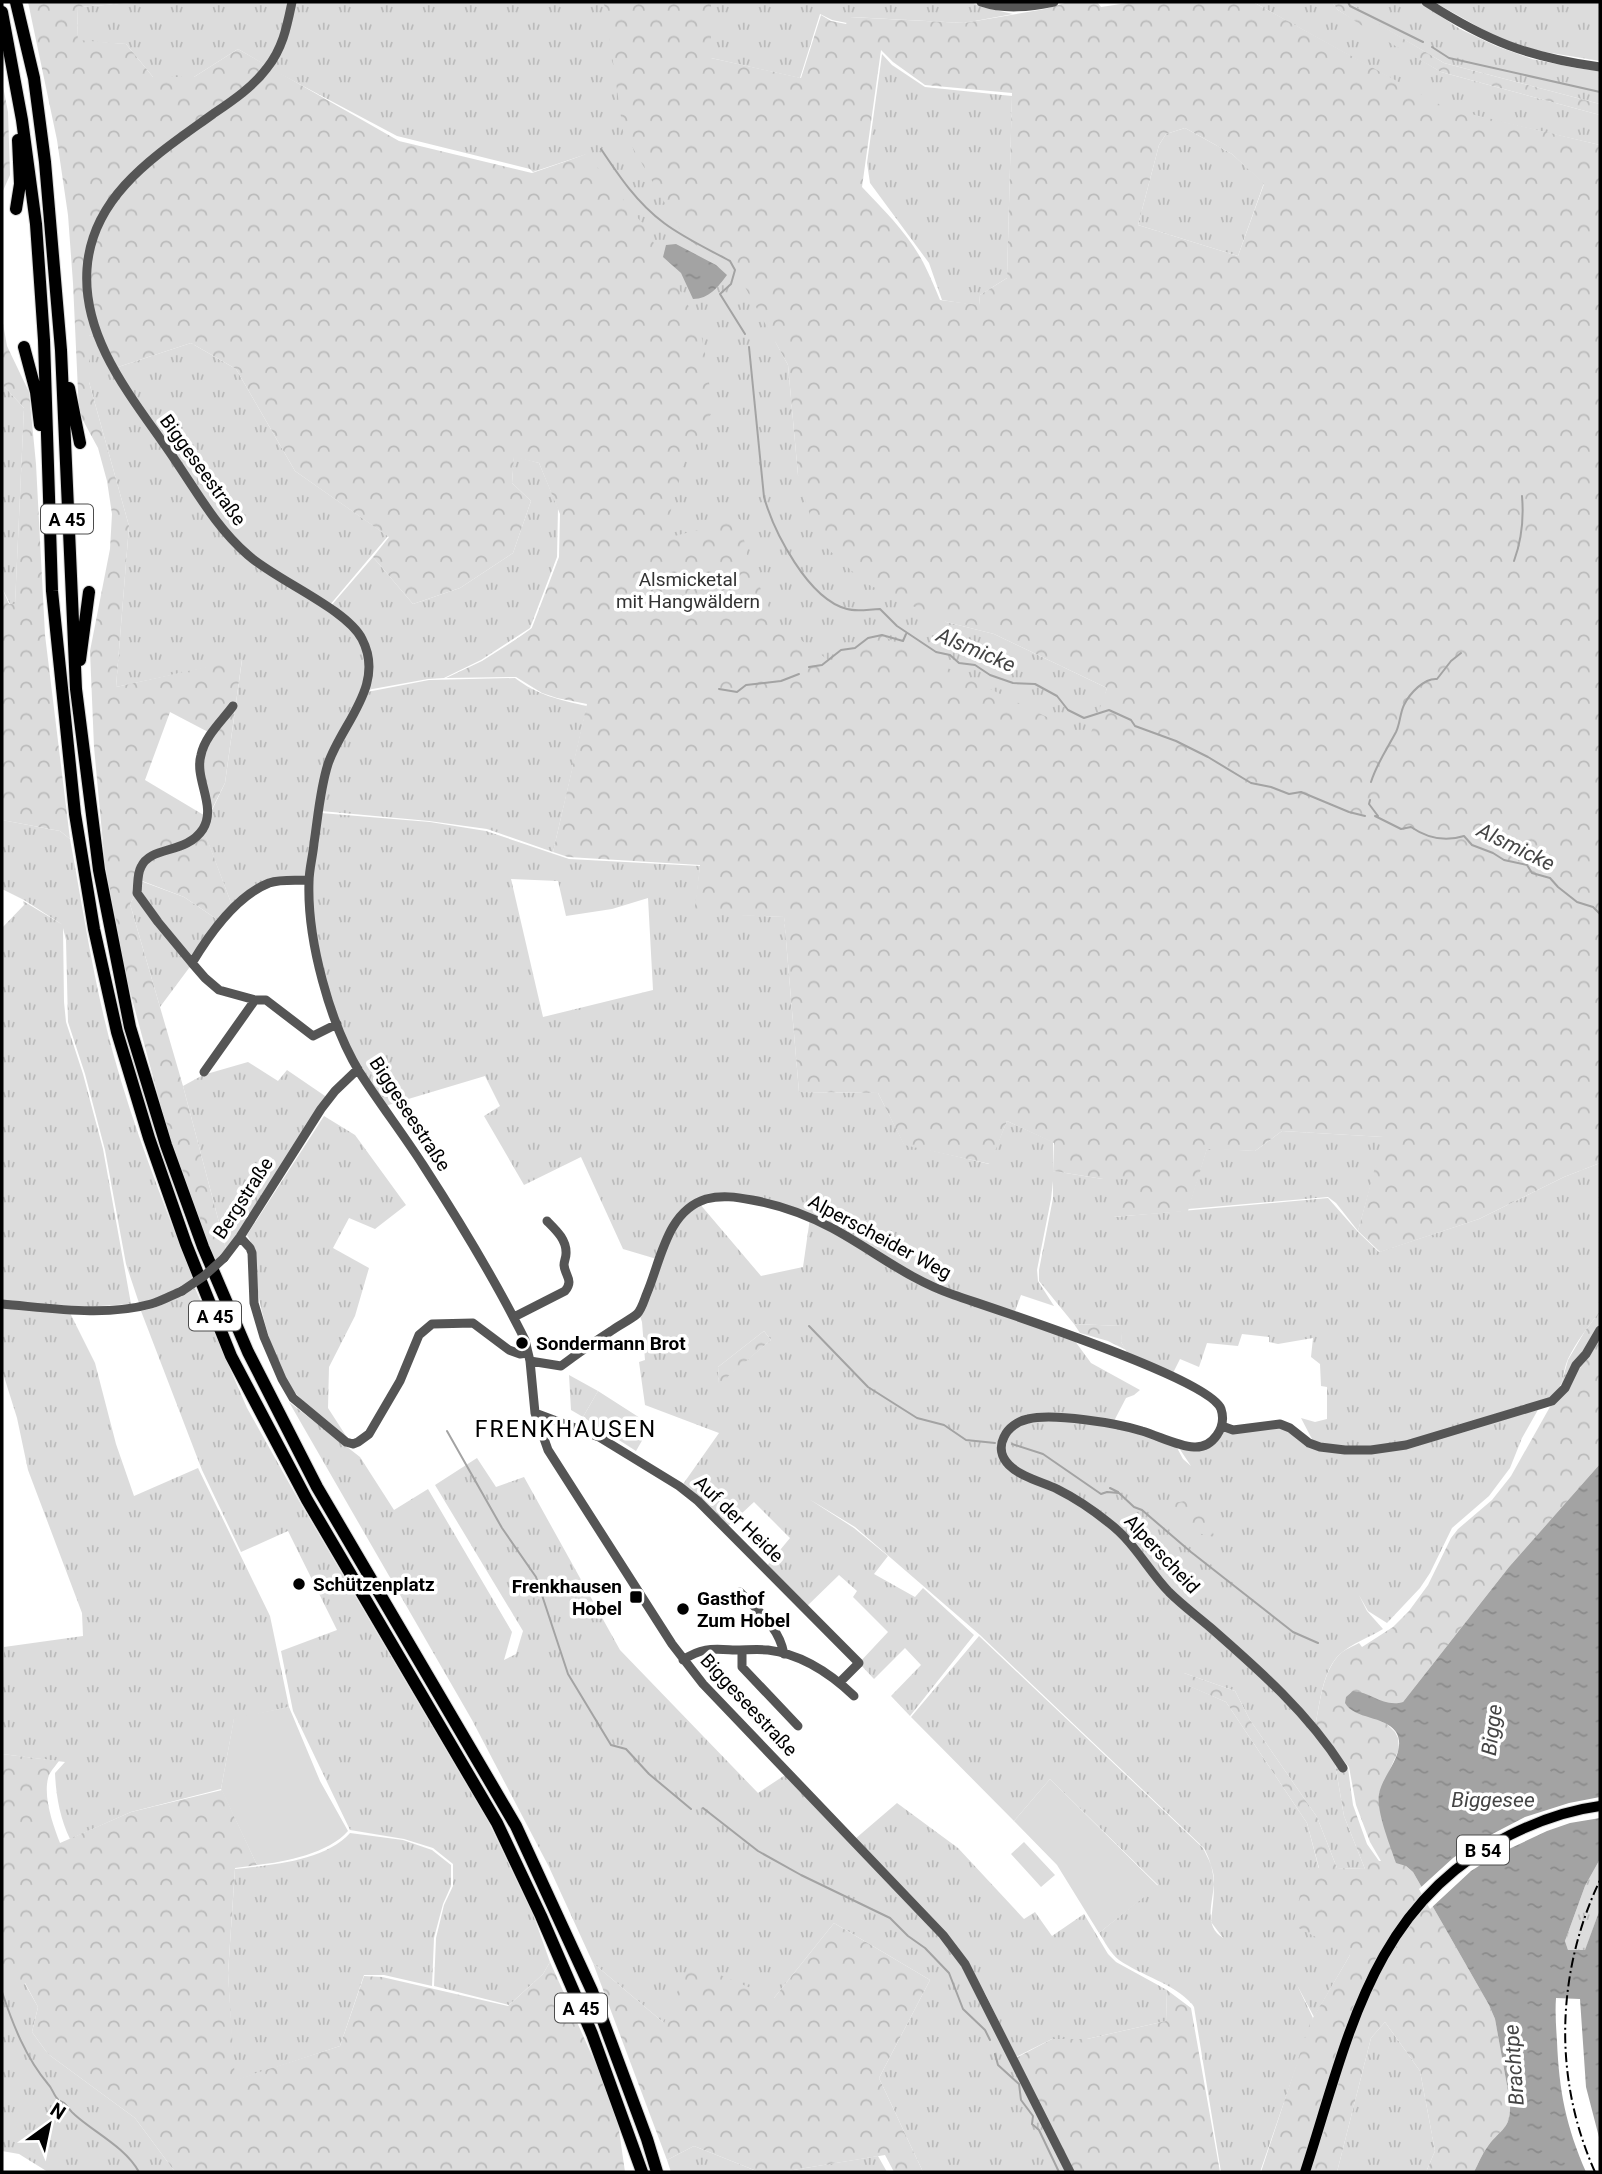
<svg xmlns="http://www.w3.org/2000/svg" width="1602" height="2174" font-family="Roboto,sans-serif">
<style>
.grass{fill:url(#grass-tufts);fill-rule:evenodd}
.forest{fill:url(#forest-crowns);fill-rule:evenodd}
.garden{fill:#dcdcdc}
.water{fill:url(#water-ripples)}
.pier{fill:#fff}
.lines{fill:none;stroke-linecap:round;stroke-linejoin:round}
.stream{stroke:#a3a3a3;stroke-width:2}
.major-casing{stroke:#dbdbdb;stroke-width:12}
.highway-casing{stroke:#dbdbdb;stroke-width:14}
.minor{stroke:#555;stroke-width:9}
.major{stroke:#000;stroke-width:10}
.highway{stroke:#000;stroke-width:12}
.rail{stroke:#000;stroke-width:2;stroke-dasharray:10 3.5 2 3.5;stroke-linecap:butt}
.minor-bridge{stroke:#555;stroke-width:9}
.poi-dot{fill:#000;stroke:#fff;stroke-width:2.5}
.labels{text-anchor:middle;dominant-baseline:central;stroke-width:7;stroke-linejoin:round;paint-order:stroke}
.shield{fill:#fff;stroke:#4c4c4c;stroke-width:2}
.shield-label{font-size:18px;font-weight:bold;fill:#000}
.street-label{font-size:19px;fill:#000;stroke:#fff}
.park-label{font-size:19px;fill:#333;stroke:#fff}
.poi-label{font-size:19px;font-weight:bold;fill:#000;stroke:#fff;text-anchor:start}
.water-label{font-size:21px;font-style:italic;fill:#444;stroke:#fff}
.quarter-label{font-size:23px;letter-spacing:2px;fill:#000;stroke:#fff}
</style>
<defs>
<pattern id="grass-tufts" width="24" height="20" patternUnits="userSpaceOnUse" patternTransform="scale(1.75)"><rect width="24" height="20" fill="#dcdcdc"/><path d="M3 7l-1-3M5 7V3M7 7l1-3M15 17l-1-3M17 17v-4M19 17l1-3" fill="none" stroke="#bbb"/></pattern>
<pattern id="forest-crowns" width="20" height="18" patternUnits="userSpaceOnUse" patternTransform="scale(1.75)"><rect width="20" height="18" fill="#dcdcdc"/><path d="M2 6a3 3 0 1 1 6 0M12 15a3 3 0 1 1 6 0" fill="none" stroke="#bbb"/></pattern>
<pattern id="water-ripples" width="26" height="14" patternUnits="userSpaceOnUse" patternTransform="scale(1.75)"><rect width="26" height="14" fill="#a3a3a3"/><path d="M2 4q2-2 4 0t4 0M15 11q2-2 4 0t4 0" fill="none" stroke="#8b8b8b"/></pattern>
</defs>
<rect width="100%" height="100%" fill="#fff"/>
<path class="grass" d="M147,2h143l-8,41 -15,23 -29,-17 -44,28h-41l-27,-33 -48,-3 -1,-34z
M293,2h411l-10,61 82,280 12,22 10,110 148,147 48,12 113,54 -2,7 418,151 -723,-172 -293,-28 25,-18 22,-35 13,-78 -183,-378 130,44 73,-27 -54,18 -3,-3 -133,-33 -128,-68z
M711,2h260l11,5 31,7 -49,9 -113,-6 -4,6 -15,-3 -12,-6 -20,64 -89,-20z
M1253,2h79l6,8 103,62 159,43v30l-154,-36z
M1349,2h70l41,27 36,17 36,13 44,9 24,3v33l-156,-41 -68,-40z
M1434,2h166v59l-61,-10 -39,-12z
M882,54l10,11 33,22 87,9 -5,182 -27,17 -1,11 -37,-6 -13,-37 -59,-80 -3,-20z
M1185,128l47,26 32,29 -26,73 -100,-31 21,-80 7,-11z
M89,335l8,3 130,199 101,72 30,26 8,15 -2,41 -37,73 -20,112 -29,4 -45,28 -30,-79 22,-46 17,-123 -126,27 13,-161 -40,-144z
M191,343l45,26 59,102 93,65 -59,70 -60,-36 -40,-34 -114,-168z
M2,384l22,24 -9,197 -5,-1 -8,-16z
M514,456l25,7 19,45 -1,49 -27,71 -49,32 -37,18 -16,1 -61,11 1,-41 -38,-42 43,-50 40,47 47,-16 53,-35 18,-52 -19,-18z
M515,678c22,17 45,22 72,28l-34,146 -66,-23 -58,-8 -108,-10 9,-47 37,-72 62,-12z
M321,813l109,9 56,9 83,28 131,7 -5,47 89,4 15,175 79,1 26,51 85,20 18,-43 46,21v29l50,8h28l-17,38 214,-19 30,34 21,20 100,-33 85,-42 36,-14v148c-11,15 -24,31 -32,48 -8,20 -1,25 -19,40l-145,44 -61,6 -29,-6 -13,-25 14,4 12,-3v-32l-6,-1 -1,-22 -9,-7 2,-19 -35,6 -9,-2v-5l-27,-3 -4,12 -31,-3 -8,24 -19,-8 -7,14 -45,-19 -7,-12 1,-16 -48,-2 -35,-43v-11l14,-72v-17l-2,18 -14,71 1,11 16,25 -33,-11 -7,19 -73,-25 -135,-74 -86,-20 -40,18 -20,47 -37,-11 -42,-92 -57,28 -40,-69 16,-10 -15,-30 -100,30 -27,-41 -19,-42 -20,-58 -9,-85zM511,879l47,2 8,35 46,-7 36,-11 5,92 -110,27z
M2,820l58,11 10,8c13,70 24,145 43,214 21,77 51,151 80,226 -17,12 -33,19 -54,24l-13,-39 -21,-114 -20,-76 -17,-52 -2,-82 -3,-12 1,74 2,20 17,52 20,75 28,155 -62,4 -67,-6v-374l22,-23 -1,-4 40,24 -39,-25 -22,-11z
M138,880l46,17 37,25 -29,39 -47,-57z
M136,893l56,71 -32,43 -30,-103z
M248,1062l30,19 9,-11 41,28 -89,138 -13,13 -43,-163 20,-11z
M324,1116l31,19 51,70 -31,24 -26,-11 -16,30 36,20 -14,48 -26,51 -1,41 20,31c-16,-13 -35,-26 -49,-42 -21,-23 -34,-69 -40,-99 -4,-21 0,-44 -12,-63z
M1282,1131l102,6 -26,94 -22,-28 -8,-6 -140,12 19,-61 48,3z
M699,1203l62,73 42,-9 7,-49 91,53 171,66 19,26 49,27 -6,5 -8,3 -12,23 -84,-5 -18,7 -13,32 63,39 52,36 29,34 154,144 36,44 11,64 21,53 -28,-1 -20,-51 -67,-97 -15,-29 -51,-18 1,11 41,18 81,121 12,46 31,86 -36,62 -17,-32 16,33 -53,154h-39l-27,-165 -2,-3c-19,-21 -50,-28 -73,-44 -9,-7 -14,-18 -20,-27l59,-48 -108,-106 -36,42 -103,-104 68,-81 224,212c5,10 11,21 11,32 0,21 -12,45 9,58l-12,-16c3,-29 7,-47 -7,-74l-224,-213 -125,-108 -46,-28 45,29 34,28 -14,18 41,23 8,-9 51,47 -64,81 -19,-20 30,-31 -16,-17 -31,31 -15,-16 29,-31 -35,-35 4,-6 -18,-16 -35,34 -38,-42 24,-29 -36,-36 -27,25 -46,-40 38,-54 -74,-28 -6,-43 6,-2 -3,-38 -3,-9 32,-81zM764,1331l7,9 -52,43 -1,-16z
M195,1288l52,120 51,91 191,324 45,94 16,45 -7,12 -34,31 -75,-19 2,-48 8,-33 9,-19v-22l-20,-16 -29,-9 -54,-9 -57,-119 -12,-60 56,-21 -49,-99 -47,21 -39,-82 -61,-159 13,-3z
M2,1306l67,5 26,52 21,81 18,52 64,-28 72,148 19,91 -55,12 -13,70 -90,23 -61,27c-10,-21 -14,-43 -15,-66l10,-11 -63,-8 2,-107 79,-11 -1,-23 -54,-143 -11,-52 -15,-48z
M569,1375l29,16 -15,26 -12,-7z
M289,1402l71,55 34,53 34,-21 84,143 -8,28 12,-6 7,-23 -88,-146 42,-27 19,29 28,-10 96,173 138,143 27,-18 156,162 21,30 104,205h-143l-44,-94 51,-98 -96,-57 -60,75 -110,25 -71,-60 -44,-96 -77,-147z
M1539,1408l-17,30 -12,30 -21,28 -37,32 -22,45 -10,15 -33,35 -19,-12 -9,-16 8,16 16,18c-13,8 -32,15 -43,25 -18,17 -20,50 -25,73l-142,-131 -53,-69 -109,-64 -7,-11 6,-22 11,-7 20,-4 67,5 67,20 8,15 8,7 -14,-21 18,5 31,-20 51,-5 31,18 70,10z
M897,1803l61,45 66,71 11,-7 17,24 32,-22 24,40 8,8 51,28 -1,31 -79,18h-35l-36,18 -30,-62 -19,-32 -112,-124z
M350,1833l53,7 29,10 19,15v21l-8,18 -9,34 -2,48 -48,-11h-20l-24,71 -106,35 -6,-108 7,-104c36,-4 90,-8 115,-36z
M1600,1859v50l-15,42 -17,-1 -3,-9 20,-55z
M24,1982l14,25 -6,25 16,22 87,64 40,54h-127l-29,-18 -17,-3v-164z
M1385,2022l35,49 15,80 -9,21h-89l34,-134z
M694,2146l65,26h-88l-4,-12z
M878,2156l9,16h-106z"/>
<path class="forest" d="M28,2h119l-70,5 1,33 48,4 27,33h41l44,-28 161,92 133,32 55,-19 58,73 54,98 6,28 8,58 -26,41 -24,87 77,-20 8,41 27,61 56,41 50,-27 172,85 -1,6 36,15 19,-53 -113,-54 -48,-12 -81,-39 -48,-44 -19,-64 -10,-110 -48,-87 -56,-42 -61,-105 -18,-124 -2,-5h108v56l90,20 20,-63 10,6 15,3 4,-7 114,6 81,-14 23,-7h29l4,5 33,-5h119l193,106 154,37v1018l-36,14 -85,42 -99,33 -22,-21 25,-94 -101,-6 -27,20 -48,-2 -19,62 -75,6 17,-38h-27l-50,-8 1,-28 -47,-22 -17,43 -86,-19 -26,-52 -79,-1 -15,-175 -90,-3 6,-49 -132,-8 -15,-5 34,-148 -30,-6 -15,-5 -26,-16 -70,1 36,-17 49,-31 28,-73 1,-43 -21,-51 -25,-6 -2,26 19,18 -18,52 -53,35 -47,16 -40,-47 16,-20 -94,-66 -59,-102 -45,-26 -76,25 -15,-28 -11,-5v47l40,144 -13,161 126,-28 -17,124 -17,34 -8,-52 12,-31 -42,-22 -25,68 62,37 -4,11 30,80 -12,14 -37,-25 -47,-18 -1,14 -6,11 53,182 43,163 -12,14 -43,-119 -44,-164 -22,-115 -11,-118 -4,-96 20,-102 2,-35 -5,-33 -9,-33 -19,-35 -6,-130 -5,-68 -11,-75zM881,50l12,12 32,23 87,8 -5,185 -27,17 -1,10 -39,-5c-5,-12 -10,-24 -16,-36 -15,-29 -39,-53 -62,-77zM1185,128l47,26 32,30 -26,72 -100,-31 21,-80 7,-11z
M1332,2h17l28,21 67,40 156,41v11l-159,-43 -63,-36 -40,-26z
M2,81l6,31 2,63 -8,18z
M2,318l5,28 22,46 7,72 9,171 25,204 -10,-8 -58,-11v-232l7,16h6l9,-196 -22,-24z
M1600,1311v153l-91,103 -106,135 -13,3 -10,-4 7,23 8,8 3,6 1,11 -20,45 27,72 7,6 76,133 6,14 15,83c1,28 -8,25 -22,44 -6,8 -10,18 -14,26h-48l9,-21 -15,-80 -35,-49 -14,16 -34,134h-76l49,-149 40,-68 -57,-30 13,-55 13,-2 -12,-45 -81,-121 -42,-18v-11l51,18 15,29 67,97 20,51 28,1 -21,-53 -11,-64 15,16 5,37 14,39 12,17h2l-11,-19 -14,-37 -7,-38 -34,-40c5,-23 7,-55 25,-73 4,-4 13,-8 19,-11l3,4 31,-20 16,-16 19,-26 23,-47 7,-9 34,-29 19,-24 49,-87 8,-29 17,-29z
M1074,1324l49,2 -2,16 5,8 -18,-9 -28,-8z
M764,1331l7,9 -52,44 -1,-17z
M1185,1501h22l7,36 -29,-7 -4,-9 -14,-9 1,-8z
M2,1754l57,7c-3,4 -8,10 -10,14 -7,20 4,50 11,68l71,-31 91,-22 35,75 -22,3 -7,105 7,107 105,-34 24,-70 18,1 126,29 35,-32 7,-12 66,147 9,63h-450l-40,-54 -87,-64 -16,-22 6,-25 -13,-24 -23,6z
M834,1923l96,57 -51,98 44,94h-29l-9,-17 -104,17h-22l-65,-26 -27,14 -74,-197 71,60 26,-61 84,36z
M1167,1990l24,18 29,164h-147l-57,-114 36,-19h35l79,-18z"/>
<path class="garden" d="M598,1391l53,34 -15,26 -53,-34z
M289,1707l31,74 28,50c-19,22 -63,31 -91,34l-36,-76 13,-71z
M1050,1779l108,107 -59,47 -42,-68 -43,-44z
M1024,1842l31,33 -14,12 -30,-33z"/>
<path class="water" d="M676,244l40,21 11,10c-9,12 -18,24 -34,24l-12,-26 -18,-16 3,-12z
M1600,1464v395l-15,27 -20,55 3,9h17l15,-41v232l-14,-54 -6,-88 -24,-1c-1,13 0,29 1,43 2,50 9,85 29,131h-112c4,-8 8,-18 14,-26 14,-19 23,-16 22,-44l-15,-83 -6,-14 -76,-133 -7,-6 -10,-3c-6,-18 -20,-52 -17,-69 3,-19 29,-42 17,-62 -12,-17 -41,-12 -51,-29l1,-6 7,-6c18,1 31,17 50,11l106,-135z"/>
<path class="pier" d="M1600,1797v21l-30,5 -23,8 -51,24 -25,16 -41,38 -11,-20 34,-31 24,-16 48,-25 44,-14z"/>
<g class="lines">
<path class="stream" d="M1348,2l2,4 73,36
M1432,47l17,11 151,34
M601,149c18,27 36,54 63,74 20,15 44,26 66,38l5,9 -4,14 -11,10 25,40
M749,347l15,150c10,35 44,102 83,112 10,3 23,0 33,0l17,17 39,26 14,3 9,8 16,2 15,10 23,8 22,1 22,12 11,14 16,8 25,-8 22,10 4,6 41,15 32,16 43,26 20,4 18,7 12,-2 48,20 16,4
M1514,561c8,-22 10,-42 8,-65
M809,667l13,-2 19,-15 14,-2 13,-10 14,-3 21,6 3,-7
M719,689l18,3 9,-7 35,-4 18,-7
M1371,782c6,-19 16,-33 25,-50 4,-8 4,-19 8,-27 6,-12 20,-27 33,-26l14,-18 10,-8
M1370,800l-1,4 9,12
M1375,816l26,13 10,-2c16,11 34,15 53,9l8,9 21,8 11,7 23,5 5,8 18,5 8,9 19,15 16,5 7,7
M809,1326l59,61 49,31 27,7 22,15 29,3
M447,1431l55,97 34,49 32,97 43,71 15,4 23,25 42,35
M1012,1444l31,10 58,40 6,-2 12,1 15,14 8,3 49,42 102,80 25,11
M1110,1488l8,4
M703,1808l55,43 43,24 89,43 18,18 17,12 24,25 14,36 22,21 5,10
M2,1992c11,33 24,66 46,92 4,4 5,9 8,13 3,5 4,3 8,6 4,4 7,9 11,12 20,18 50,32 64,57
M995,2054l3,11 21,19 2,16 12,16 -1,8 7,6 20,42"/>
<g class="major-casing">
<path id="major" d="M1305,2172c43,-132 66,-269 205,-337 28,-14 59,-25 90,-29"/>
</g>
<g class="highway-casing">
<path id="highway" d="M16,2l18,76 11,84 16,188 15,339 23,181 31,157 36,118 37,102 45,105 69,135 199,339 76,165 55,148 10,33
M2,12l20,108 14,104 8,116 8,251 23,223 19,115 23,103 32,106 37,106 45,112 76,144 190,323 44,93 51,118 50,138
M16,209l4,-25 -2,-44
M24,347l12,45 4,33
M69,388l11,55
M80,660l9,-68"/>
</g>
<path class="minor" d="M292,2c-5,24 -9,46 -25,66 -14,19 -35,33 -54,46 -55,40 -121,80 -126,155 -5,74 50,134 88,191 23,34 42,68 73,95 28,25 99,54 114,84 24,46 -20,84 -34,125 -8,25 -10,53 -14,79 -1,13 -5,26 -5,39 -2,58 21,142 51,191 20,31 43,61 63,92 35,54 68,108 97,165l5,10 5,21 5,52 13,37 124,194 31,40 240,251 22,29 105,208
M981,2c24,8 49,5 73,0
M1426,2c61,39 101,55 174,65
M308,880c-13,1 -26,-1 -39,3 -33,13 -59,50 -77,80l13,15 14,12 36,10h11l47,36 24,-12
M192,963l-34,-41 -21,-29c1,-8 0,-19 4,-26 10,-22 45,-12 62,-38 14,-23 -9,-50 -2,-74 4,-19 21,-34 32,-49
M204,1072l51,-72
M240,1237l10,11 2,5 2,50 10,34 18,42 11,19 53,44 7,2 5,-2 11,-8 31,-53 19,-46 13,-11 41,-1 36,27 11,4 8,-1
M224,1258l16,-21 81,-128 14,-18 23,-22
M2,1304c48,4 102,13 149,0 11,-3 21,-9 31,-13
M514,1317l51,-26c9,-11 0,-15 -1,-26 0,-4 2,-7 2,-11 1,-14 -10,-24 -19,-33
M530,1361l31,5c16,-12 33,-24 50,-35 8,-6 19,-11 26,-17 5,-5 7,-14 10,-21 14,-33 20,-82 59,-94 16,-4 30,-2 46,1 28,5 55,15 80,28 41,22 77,52 122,67 40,14 256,83 267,114 6,18 -8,39 -27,38 -17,-1 -35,-11 -52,-16 -25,-8 -89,-18 -114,-12 -10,2 -20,9 -24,18 -5,10 -3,20 5,28 12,12 33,17 48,24 18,9 36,21 52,34 25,19 39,47 60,69 13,13 28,24 42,36 48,42 97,85 132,140
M535,1413l64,24 80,49 19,15 161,162 -19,19
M1222,1426l11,4 47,-6 10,4 19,15 11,4 25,3h26l35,-5 146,-44 13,-13 11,-23 10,-11 14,-24
M740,1592c18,19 39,35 44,62
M742,1650v17l56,59
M683,1660c19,-13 30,-11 52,-10 11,0 23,-1 33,0 33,4 63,24 86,46"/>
<use href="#major" class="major"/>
<use href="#highway" class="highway"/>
<path class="rail" d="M1595,2172c-42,-94 -39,-199 5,-292"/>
<path class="minor-bridge" d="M182,1291l22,-15 20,-18"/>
</g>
<g class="poi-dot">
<circle cx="522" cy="1343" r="7"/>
<circle cx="299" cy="1584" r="7"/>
<rect x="629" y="1590" width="14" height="14" rx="3.5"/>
<circle cx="683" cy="1609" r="7"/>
</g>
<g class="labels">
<g class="shield">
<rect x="41" y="504.5" width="52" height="29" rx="5"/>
<rect x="189" y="1301.5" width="52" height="29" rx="5"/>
<rect x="1457" y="1835.5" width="52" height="29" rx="5"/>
<rect x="555" y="1993.5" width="52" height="29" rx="5"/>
</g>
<g class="shield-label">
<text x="67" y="519">A 45</text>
<text x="215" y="1316">A 45</text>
<text x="1483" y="1850">B 54</text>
<text x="581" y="2008">A 45</text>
</g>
<g class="street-label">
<text transform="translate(203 470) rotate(54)">Biggeseestraße</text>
<text transform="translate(410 1114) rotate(57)">Biggeseestraße</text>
<text transform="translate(243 1198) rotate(-57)">Bergstraße</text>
<text transform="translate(880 1237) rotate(28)">Alperscheider Weg</text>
<text transform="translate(739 1519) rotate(44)">Auf der Heide</text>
<text transform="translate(1162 1554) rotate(47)">Alperscheid</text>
<text transform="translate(749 1705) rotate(47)">Biggeseestraße</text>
</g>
<g class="park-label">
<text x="688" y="579">Alsmicketal<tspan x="688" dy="22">mit Hangwäldern</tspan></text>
</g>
<g class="poi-label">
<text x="536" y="1343">Sondermann Brot</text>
<text x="313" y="1584">Schützenplatz</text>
<text x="622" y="1586" text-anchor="end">Frenkhausen<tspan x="622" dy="22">Hobel</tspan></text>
<text x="697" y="1598">Gasthof<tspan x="697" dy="22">Zum Hobel</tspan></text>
</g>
<g class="water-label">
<text transform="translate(976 650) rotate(23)">Alsmicke</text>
<text transform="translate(1516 847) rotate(26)">Alsmicke</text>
<text transform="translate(1492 1730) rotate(-83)">Bigge</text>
<text x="1493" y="1800">Biggesee</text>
<text transform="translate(1514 2065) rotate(-94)">Brachtpe</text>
</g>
<g class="quarter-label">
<text x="566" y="1429">FRENKHAUSEN</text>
</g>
</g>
<rect width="1602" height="2174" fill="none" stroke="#000000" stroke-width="7"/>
<g transform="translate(49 2125) rotate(33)" stroke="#ffffff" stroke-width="5" paint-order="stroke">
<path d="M0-5L12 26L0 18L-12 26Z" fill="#000000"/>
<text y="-10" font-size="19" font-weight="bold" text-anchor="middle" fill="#000000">N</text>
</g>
</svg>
